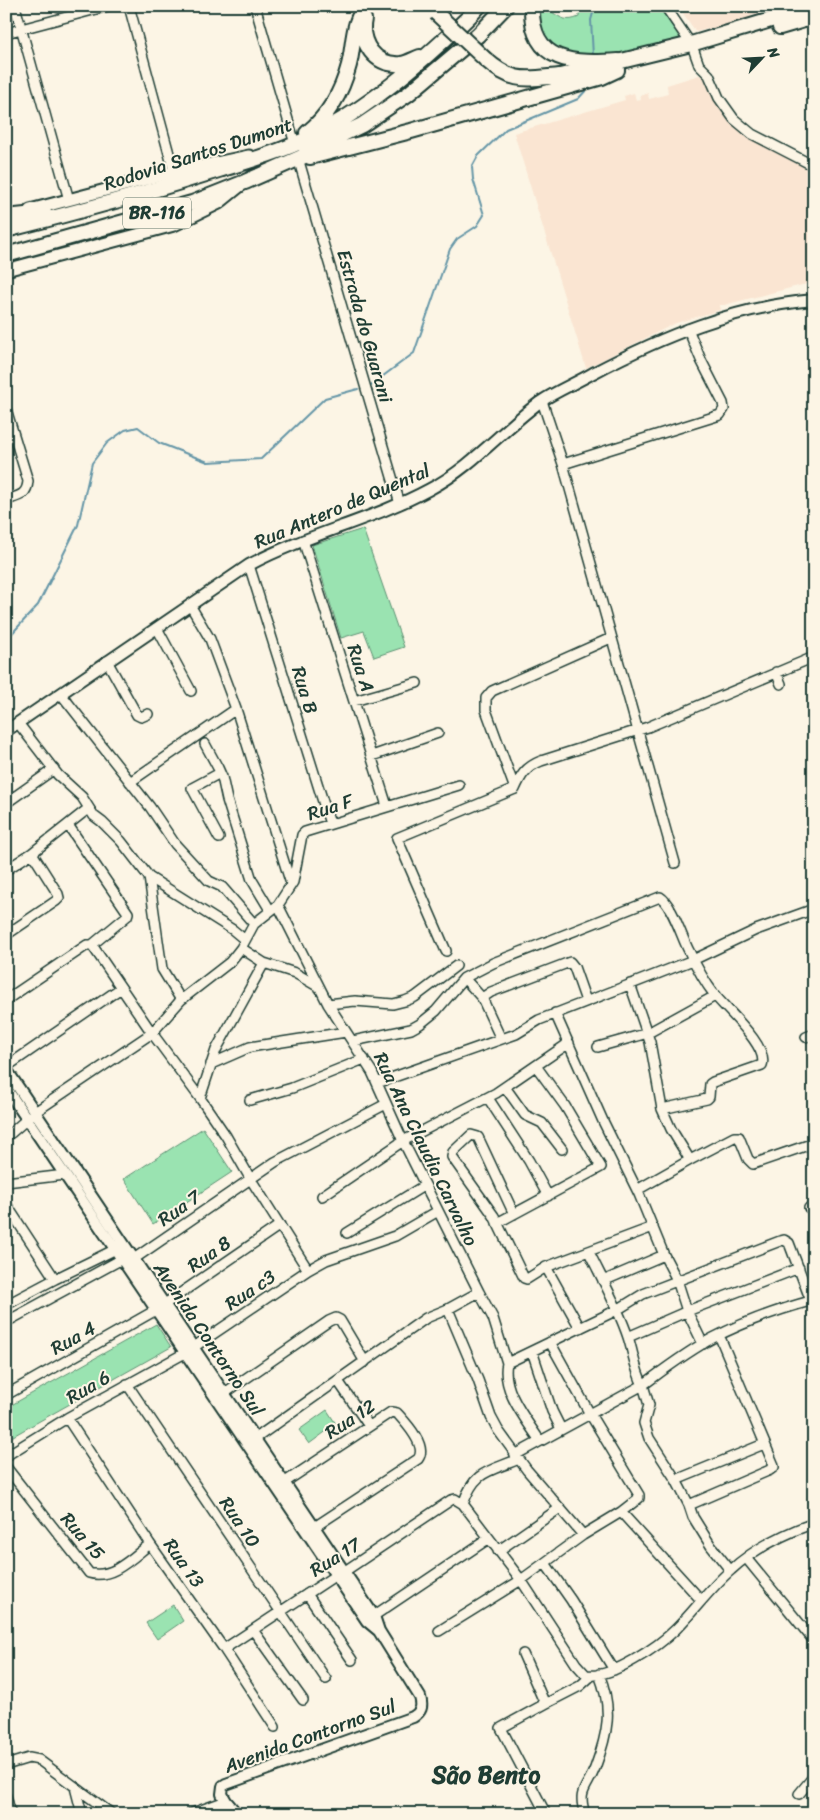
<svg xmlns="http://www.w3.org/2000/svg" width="820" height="1820" font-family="Sriracha,sans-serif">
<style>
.built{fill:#fae5d2}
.green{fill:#9ae3b1;stroke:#5c9072}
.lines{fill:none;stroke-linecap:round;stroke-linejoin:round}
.stream{stroke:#6596a7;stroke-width:2}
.minor-casing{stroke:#1f3d34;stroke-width:12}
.tertiary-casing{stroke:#1f3d34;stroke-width:14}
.secondary-casing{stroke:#1f3d34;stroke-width:15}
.primary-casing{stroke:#1f3d34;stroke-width:18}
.trunk-casing{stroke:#1f3d34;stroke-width:18}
.minor{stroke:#fcf5e5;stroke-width:9}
.tertiary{stroke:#fcf5e5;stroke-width:10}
.secondary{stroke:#fcf5e5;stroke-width:11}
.primary{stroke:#fcf5e5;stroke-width:14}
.trunk{stroke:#fcf5e5;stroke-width:14}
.trunk-bridge-casing{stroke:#1f3d34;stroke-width:18;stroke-linecap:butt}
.trunk-bridge{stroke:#fcf5e5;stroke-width:14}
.labels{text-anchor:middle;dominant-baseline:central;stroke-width:4;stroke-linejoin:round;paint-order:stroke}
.shield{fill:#fcf5e5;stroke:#617469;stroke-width:1}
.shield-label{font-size:18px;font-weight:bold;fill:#1f3d34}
.street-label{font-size:19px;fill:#1f3d34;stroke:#fcf5e5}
.district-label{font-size:24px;font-weight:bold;fill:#1f3d34;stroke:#fcf5e5}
</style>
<rect width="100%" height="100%" fill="#fcf5e5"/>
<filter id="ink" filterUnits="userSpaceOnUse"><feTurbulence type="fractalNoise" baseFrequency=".02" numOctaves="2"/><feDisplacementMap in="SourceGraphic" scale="10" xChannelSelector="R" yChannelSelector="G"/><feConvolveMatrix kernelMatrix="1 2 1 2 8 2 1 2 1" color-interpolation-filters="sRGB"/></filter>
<g filter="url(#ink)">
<path class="built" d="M678,6h79l5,6 -11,4 -1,4 -38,11 -5,-2 -11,3z
M699,75l7,5 10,23 9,14 17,16 72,38v111l-90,23h-5l1,5 -44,13 -90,45 -72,-235 111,-33 -1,-4 10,-3 2,7 5,-1 -1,-3 8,-3 1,6 19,-5 -1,-9z"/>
<path class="green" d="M535,6h16l1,6c10,7 15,10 27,5v-7l2,-4h77l25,35 -58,14 -46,5 -36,-19z
M757,6h25l-5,2 1,4 -14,4z
M363,529l41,118 -30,10 -10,-26 -23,7 -29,-93z
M203,1128l29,44 -79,52 -29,-45z
M156,1324l15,23 -165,93v-32z
M327,1410l9,14 -27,20 -10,-14z
M173,1605l10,16 -26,18 -11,-16z"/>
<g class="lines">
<path class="stream" d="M593,56l-2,-36 4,-14
M371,385l43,-32 36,-104 7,-10 20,-13 7,-11 -11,-36 -1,-12 6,-11 28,-27 72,-30 10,-11
M6,640l32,-35 40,-80 14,-62 15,-20 18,-13 13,-3 21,16 49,19 53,-3 64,-61 33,-9"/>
<g class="minor-casing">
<path id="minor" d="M15,6l54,194
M129,6l45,166
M255,6l40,138
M665,6l26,38
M6,33l102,-27
M694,51l5,14 10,10 10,23 15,21 18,15 62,32
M298,158l102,346
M542,401l21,63 112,399
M6,409l22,72c-1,15 -10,15 -22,19
M563,464l157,-49 4,-6 -1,-6 -22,-43 -13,-31
M303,540l84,266
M249,565l81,259
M190,605l20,34 26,70 55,175
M157,628l34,63
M107,661l30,54 4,2 7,-3
M776,672l5,12
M61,694l89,113 25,37 34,37 13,6 32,37
M354,701l63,-18
M18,723l40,52 24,22 12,19 8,6 19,19 28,36 84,53 12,10
M205,744l13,24 4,9 5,23 25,80 18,30
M372,756l66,-23
M130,782l106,-73
M515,789l-29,-79v-12l6,-7 119,-53
M6,803l48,-34
M68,825l60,88 -1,3 -35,29
M219,838l-27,-50 28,-15
M6,870l26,-17 57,-45
M149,877l13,92 19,31
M6,935l50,-34 3,-3 -1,-4 -26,-41
M241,948l23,15 31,10 24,14
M446,951l-49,-113 118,-49c6,-14 11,-22 26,-28l107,-34 166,-70
M464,978l18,20
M630,984l20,58 12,67 9,20 19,31
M6,1000l81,-55h5l60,88 48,65 26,38 24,42 58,92
M328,1004l27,-3 38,3 12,-3 10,-4 41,-31
M555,1013l48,108 36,73 25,61 13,25 10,31 16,33
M806,1037l8,-3
M501,1039l-19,-41 9,-6 79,-30 4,5 12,34
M353,1041l58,-12 9,-5 16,-13 28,-33 29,-15 167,-66c12,7 22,41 29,54 7,15 15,30 25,43 11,15 55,52 48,71l-49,17 -3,2 -1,13 -2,2 -45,10
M598,1047l50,-14 67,-37
M211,1064l39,-17 96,-15
M6,1067l115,-79
M377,1083l139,-49 23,-14 154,-60 63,-30 58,-21
M505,1087l20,28 17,8 20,26
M200,1098l16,-48 48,-87
M488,1098l41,63 19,35
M250,1100l42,-12 72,-29
M6,1135l5,-2 24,-21 117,-79 29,-33 49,-38 11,-14 13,-24 24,-19 15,-23 9,-47 3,-3 154,-47
M6,1182l59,-7
M637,1190l53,-30 44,-23h5l9,22 5,5 61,-21
M322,1196l81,-55 93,-48 73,-50
M6,1204l49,75
M809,1208l5,-1
M514,1214l-36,-77 -7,-2 -18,17 -1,5 42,59 30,62 3,1 19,-12 107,-40
M497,1223l104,-56 -36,-61 -29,-40
M347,1233l78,-48
M589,1252c13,27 29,55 39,85 5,15 7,33 15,48 23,-17 45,-34 70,-47 31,-16 67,-29 101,-38
M128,1263l147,-101 111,-58
M546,1267l34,61
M603,1281l61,-26
M479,1292l14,26 14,45 110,-53 26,-16 137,-53 4,-1 5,3 22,58
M6,1305l49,-26 61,-30
M448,1309l30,71 13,37 7,13 29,40 56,65 38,-23 80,88
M6,1322l116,-63
M628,1337l62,-27 109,-42
M550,1342l40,72 49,81v3l-18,14
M532,1351l20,60 9,18
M507,1363c-6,27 19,56 33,78
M338,1381l31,45
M127,1384l199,295
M6,1395l150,-85 124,-85
M219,1397l110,-76 7,-3 4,2 25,42
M67,1418l83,126 74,105 51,78
M249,1443l177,-125 22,-9 31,-17 -76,-151 -31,-69 -44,-68 -50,-99
M515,1455l128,-70 6,20 -5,18 5,15 27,42 13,25 4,12 18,29 19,24
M6,1458l3,-4 58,-36 118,-65 123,-83 18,-10 69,-24 43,-25
M6,1467l83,106c23,7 44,-16 61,-29
M676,1480l88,-36
M279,1486l112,-74 6,1c9,10 31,33 21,46l-108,71
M463,1504c12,-34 25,-32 56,-45
M689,1505l81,-35 4,-3 -1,-4 -54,-128
M498,1551l62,-43
M746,1558l68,83
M545,1563l26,37 43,70
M307,1594l45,66
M369,1619l119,-80
M253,1630l50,70
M439,1631l82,-51 62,-45
M224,1649l112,-74 9,-4 106,-71 4,-1 8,5 58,76 55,84 10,11c25,4 73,-29 90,-46 19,-19 35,-42 55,-59 24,-22 52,-36 83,-47
M523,1654l22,50 -44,24 45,86
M545,1704l35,-18 11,-10
M6,1765l23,-7 10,2 73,54
M75,1787l7,27
M799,1794l15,-18
M6,1796l5,18
M190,1814l36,-13
M585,1814c-8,-24 2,-25 10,-46 13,-35 18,-59 4,-94"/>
</g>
<g class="tertiary-casing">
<path id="tertiary" d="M6,731l243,-166c58,-31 124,-45 181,-76 42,-22 72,-59 110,-87 16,-11 36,-19 53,-29 70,-37 141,-66 221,-73
M6,1069l368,547 5,15 41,66c3,10 1,15 -7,20l-187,67 -3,2 -1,8 4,7 11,13
M6,1088l361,533 12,10"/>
</g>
<g class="secondary-casing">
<path id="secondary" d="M30,210l144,-38 75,-16
M6,270l168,-45 45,-22 21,-17"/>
</g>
<g class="primary-casing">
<path id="primary" d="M780,27l34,-10
M560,76l131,-32 123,-37"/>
</g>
<g class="trunk-casing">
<path id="trunk" d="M532,6c-2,58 43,58 86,55
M364,19c-5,24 11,47 37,45 7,-1 13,-5 19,-7
M485,59c28,25 41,20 75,17
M307,133c22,-18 35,-41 42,-68 5,-19 3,-46 18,-59
M310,157l101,-26 191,-54 15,-7
M6,217l38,-4
M6,230c67,-17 134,-35 200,-56 36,-11 73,-21 107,-38 48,-24 91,-59 131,-96 12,-11 24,-21 35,-34
M6,255l186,-52 53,-21 57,-25 8,-7 52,-25 46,-31 70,-59 28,-29"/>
</g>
<use href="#minor" class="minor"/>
<use href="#tertiary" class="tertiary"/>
<use href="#secondary" class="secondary"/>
<use href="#primary" class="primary"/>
<use href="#trunk" class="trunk"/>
<g class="trunk-bridge-casing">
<path id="trunk-bridge" d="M436,13l49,46"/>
</g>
<use href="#trunk-bridge" class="trunk-bridge"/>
</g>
</g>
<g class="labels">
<rect class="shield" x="123" y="197.5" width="68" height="31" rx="4"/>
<g class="shield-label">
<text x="157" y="213">BR-116</text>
</g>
<g class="street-label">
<text transform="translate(198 154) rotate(-18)">Rodovia Santos Dumont</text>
<text transform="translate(365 326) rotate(74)">Estrada do Guarani</text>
<text transform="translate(342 506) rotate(-23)">Rua Antero de Quental</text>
<text transform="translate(361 668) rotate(72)">Rua A</text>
<text transform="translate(305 690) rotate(73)">Rua B</text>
<text transform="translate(330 807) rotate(-18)">Rua F</text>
<text transform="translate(426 1149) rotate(64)">Rua Ana Claudia Carvalho</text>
<text transform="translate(179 1208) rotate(-35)">Rua 7</text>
<text transform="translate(209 1254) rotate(-35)">Rua 8</text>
<text transform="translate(250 1290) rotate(-34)">Rua c3</text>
<text transform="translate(73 1338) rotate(-29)">Rua 4</text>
<text transform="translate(209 1339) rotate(56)">Avenida Contorno Sul</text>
<text transform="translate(88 1387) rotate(-30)">Rua 6</text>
<text transform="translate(350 1419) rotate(-33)">Rua 12</text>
<text transform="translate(240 1522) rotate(56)">Rua 10</text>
<text transform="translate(83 1536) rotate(49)">Rua 15</text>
<text transform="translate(335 1557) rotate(-32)">Rua 17</text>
<text transform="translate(184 1563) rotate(55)">Rua 13</text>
<text transform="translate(310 1736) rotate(-20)">Avenida Contorno Sul</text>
</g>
<g class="district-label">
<text x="486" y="1775">São Bento</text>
</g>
</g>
<rect width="820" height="1820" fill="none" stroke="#fcf5e5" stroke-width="25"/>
<rect x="12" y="12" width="795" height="1795" fill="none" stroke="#1f3d34" stroke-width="2" filter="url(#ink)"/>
<g transform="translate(762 58) rotate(65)" stroke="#fcf5e5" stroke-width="4" paint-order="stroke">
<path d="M0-4L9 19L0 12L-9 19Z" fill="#1f3d34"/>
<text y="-8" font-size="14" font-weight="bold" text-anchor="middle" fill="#1f3d34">N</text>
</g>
</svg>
